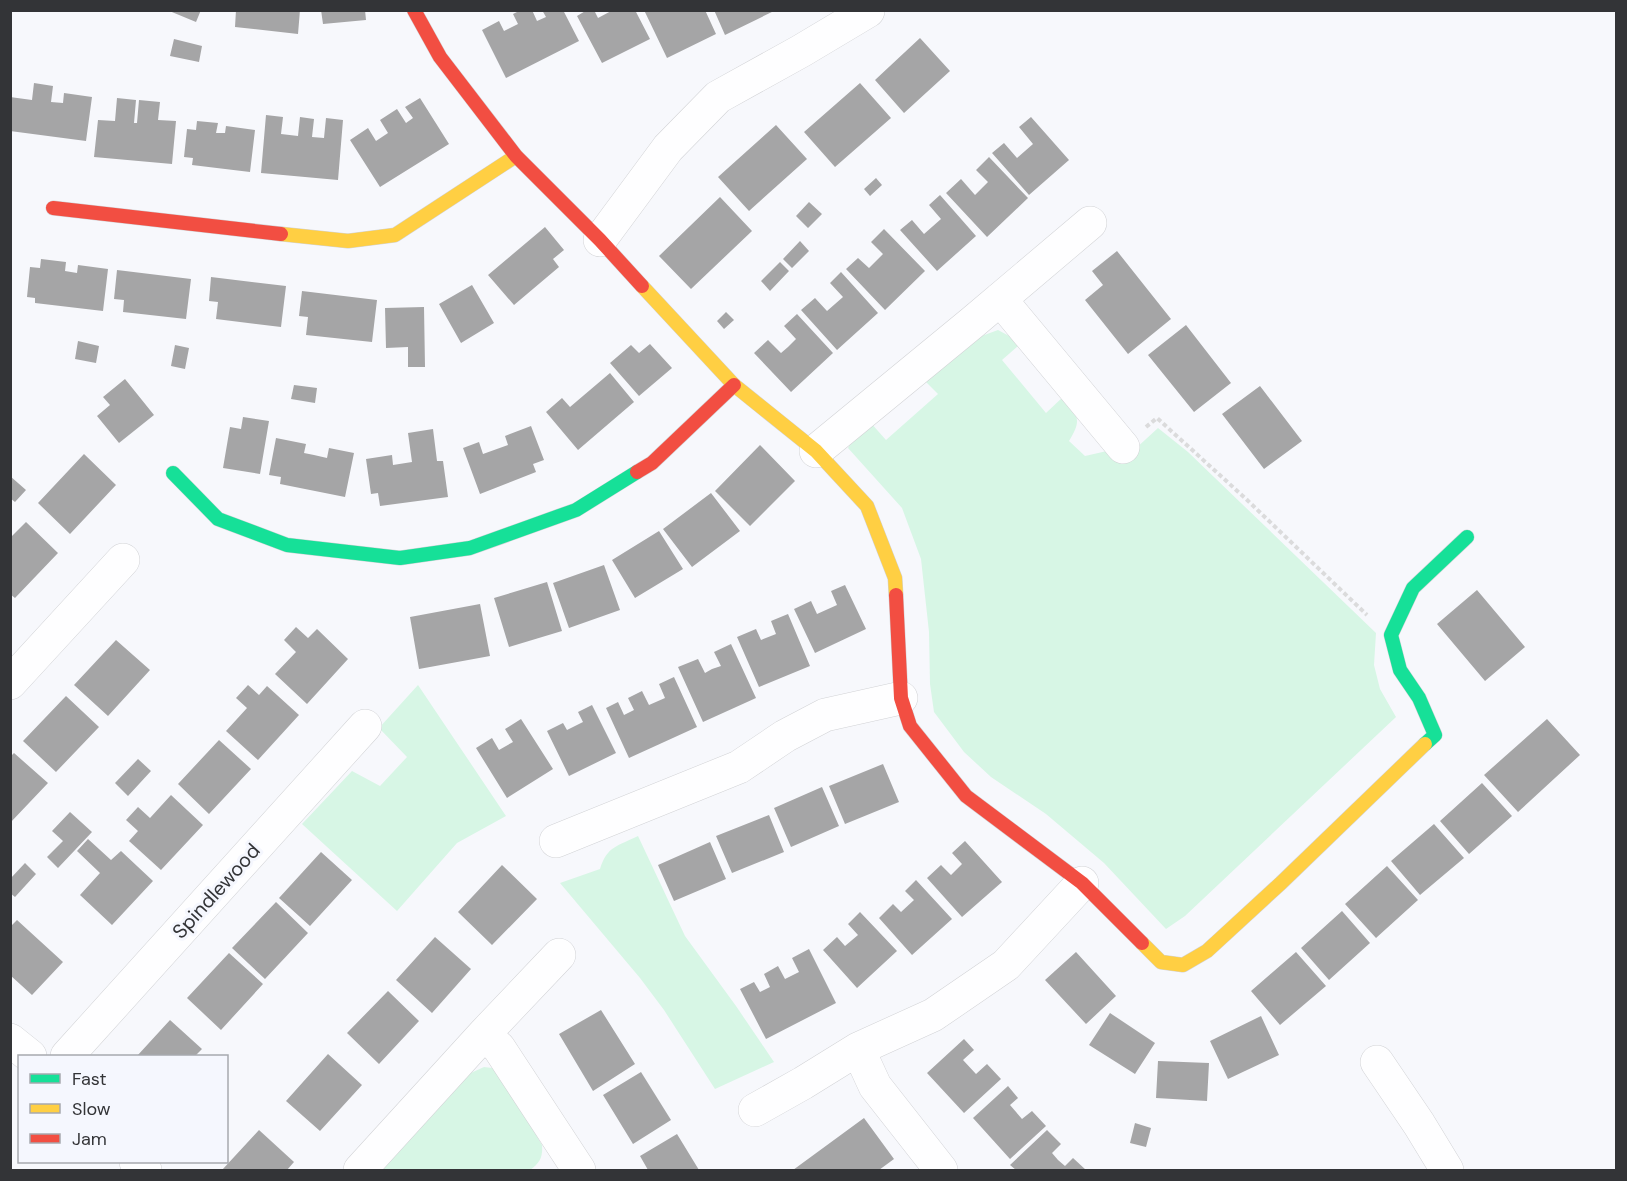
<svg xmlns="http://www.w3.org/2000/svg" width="1627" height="1181" font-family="'DM Sans',sans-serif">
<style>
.green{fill:#d7f6e5}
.building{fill:#a5a5a6}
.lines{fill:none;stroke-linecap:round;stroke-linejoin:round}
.street-casing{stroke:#d2d3d6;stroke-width:34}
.fast-casing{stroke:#d2d3d6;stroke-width:15}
.slow-casing{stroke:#d2d3d6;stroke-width:15}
.jam-casing{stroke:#d2d3d6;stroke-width:15}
.path{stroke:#dbdbdc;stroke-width:4;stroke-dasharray:4.5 3;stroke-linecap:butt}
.street{stroke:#fefeff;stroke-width:33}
.fast{stroke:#16e098;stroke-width:14}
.slow{stroke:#ffcf43;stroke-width:14}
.jam{stroke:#f24e42;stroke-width:14}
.labels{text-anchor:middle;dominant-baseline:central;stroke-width:6;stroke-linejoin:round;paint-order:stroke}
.street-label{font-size:20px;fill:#333437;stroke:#f5f7fe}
</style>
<rect width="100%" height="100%" fill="#f7f8fc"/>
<path class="green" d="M998,330l13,7 8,8 -17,15 44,53 18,-17c13,21 19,22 5,45l16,15 22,-5 14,11 37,-34 30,24 188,181 -2,32 6,24 16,28 -211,199 -19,13 -62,-66 -58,-49 -55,-37 -27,-25 -30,-40 -4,-28 -1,-52 -8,-73 -19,-51 -54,-60 7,-12 15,-14 16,18 52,-46 -16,-16 57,-41z
M418,685l88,131 -49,27 -60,68 -95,-87 50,-53 28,15 27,-29 -28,-29z
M638,836l47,100 51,70 38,56 -59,27 -51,-79 -24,-32 -80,-95 40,-14c7,-23 18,-23 38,-33z
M484,1067l8,1 8,5 42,72c1,12 -2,18 -12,25h-153l84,-91 12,-7z"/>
<path class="building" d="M167,10h34l-5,12z
M236,10h64l-2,24 -63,-7z
M321,10h44l1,10 -43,4z
M521,10h11l5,11 9,-4 -4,-7h21l16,31 -73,37 -24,-48 17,-9 5,10 14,-7 -5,-10z
M587,10h7l4,8 15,-8h22l15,29 -48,24 -25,-47z
M644,10h61l11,24 -49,24z
M714,10h62l-51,25z
M920,38l30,33 -46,42 -29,-33z
M174,39l28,7 -3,16 -29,-6z
M34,83l19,3 -2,16 12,1 1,-10 28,4 -6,44 -76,-10v-34l22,3z
M860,83l31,35 -56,49 -31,-35z
M117,98l19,2 -2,23h3l2,-23 21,2 -2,18 18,1 -4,43 -78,-7 4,-37 17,1z
M420,98l29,46 -69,43 -30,-47 18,-12 8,13 12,-8 -8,-13 17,-11 9,14 7,-5 -8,-11z
M266,115l17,2 -2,17 17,2 2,-19 14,2 -2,18 12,1 2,-20 17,2 -5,60 -77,-7z
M1031,117l38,43 -40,35 -37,-42 12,-10 13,15 16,-14 -14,-17z
M197,121l21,2 -2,10h9l1,-7 29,4 -5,42 -58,-7 1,-7 -9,-1 3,-28 9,1z
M776,125l31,34 -58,52 -31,-34z
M989,157l39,41 -41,39 -41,-44 15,-14 14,16 13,-13 -12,-12z
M876,178l6,7 -12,11 -6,-7z
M940,195l36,41 -39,35 -37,-41 12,-10 12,14 17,-15 -12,-14z
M720,197l32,34 -61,58 -32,-33z
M809,202l13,12 -14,14 -12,-12z
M545,227l19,23 -11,9 6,8 -45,38 -26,-30z
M884,229l41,42 -40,39 -39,-41 12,-11 11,10 14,-14 -12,-12z
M800,241l9,10 -17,17 -9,-9z
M1117,251l54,68 -43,35 -43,-54 18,-15 -11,-14z
M41,259l25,3 -1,9 12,2 1,-8 30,4 -5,42 -68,-8v-5l-8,-1 3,-30 10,1z
M780,262l9,9 -19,20 -9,-10z
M117,270l74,9 -5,40 -63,-7 1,-12 -10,-1z
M841,272l37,41 -41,37 -36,-40 14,-12 12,13 16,-14 -13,-14z
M211,277l75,9 -5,41 -65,-8 2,-17 -9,-1z
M472,285l22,38 -33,20 -22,-39z
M302,291l75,9 -5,42 -66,-7 2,-18 -9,-1z
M424,307l1,60h-17v-20l-22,1 -1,-40z
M726,312l8,8 -10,9 -7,-8z
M797,314l36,39 -42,39 -37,-39 14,-13 13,13 7,-6 8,-8 -12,-13z
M1186,325l45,58 -37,29 -46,-57z
M78,341l21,5 -3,17 -21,-4z
M650,344l22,24 -33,28 -29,-33 21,-18 8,8z
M175,345l14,3 -4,21 -14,-3z
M610,373l24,29 -56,48 -32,-38 16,-14 8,9z
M125,379l29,36 -35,28 -22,-27 13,-11 -7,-8z
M294,385l23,3 -2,15 -24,-4z
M1260,386l42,55 -38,28 -42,-55z
M243,417l26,4 -9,53 -37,-6 7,-41 11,2z
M531,426l13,34 -11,4 3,8 -56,22 -17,-46 16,-6 4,12 25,-9 -3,-9z
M433,429l4,32h6l5,36 -68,9 -2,-13 -7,1 -5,-35 26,-4 1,10 19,-3 -4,-29z
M276,438l30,6 -2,9 10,2 13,3 2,-10 25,5 -9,44 -65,-13 1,-7 -12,-2z
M760,445l35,36 -45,45 -35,-35z
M84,454l32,31 -46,49 -32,-31z
M10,476l16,14 -11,12 -5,-4z
M711,493l29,38 -48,36 -29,-38z
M26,522l32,31 -43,45 -5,-4v-56z
M659,531l24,38 -48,29 -23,-38z
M604,565l16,45 -51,18 -16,-45z
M547,582l15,49 -53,16 -15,-49z
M845,585l21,44 -51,24 -21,-44 17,-8 6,13 20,-9 -6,-14z
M1477,590l48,57 -40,34 -48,-57z
M480,604l10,52 -71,13 -9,-52z
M788,614l22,52 -51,21 -22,-50 19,-8 5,11 15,-6 -5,-13z
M296,627l12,11 9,-9 31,30 -41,45 -32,-30 21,-22 -12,-12z
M116,640l34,30 -42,46 -34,-31z
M731,644l25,54 -53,24 -25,-55 20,-8 7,14 7,-4 9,-3 -7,-14z
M674,677l23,50 -68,31 -23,-50 12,-6 6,13 10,-5 -6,-12 14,-7 7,14 16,-7 -6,-14z
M248,685l11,10 8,-9 32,29 -41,45 -32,-29 21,-23 -11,-10z
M66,696l33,31 -43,45 -33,-31z
M592,705l24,48 -47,23 -22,-45 16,-8 4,7 16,-8 -5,-10z
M521,719l32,50 -46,29 -31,-50 16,-10 7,12 14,-8 -8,-13z
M1547,719l33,36 -62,57 -34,-37z
M219,740l32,29 -42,45 -31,-30z
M14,753l34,30 -38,40v-66z
M138,759l13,12 -23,25 -13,-13z
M883,764l16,38 -54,22 -16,-38z
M1482,783l30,33 -43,38 -29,-33z
M822,787l17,39 -48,21 -17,-39z
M171,795l32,30 -42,45 -32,-29 9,-10 -12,-11 12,-13 12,11z
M70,812l22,20 -34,36 -11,-11 16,-16 -11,-10z
M769,815l15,37 -52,21 -16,-37z
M1434,824l30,34 -44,37 -29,-34z
M88,839l23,21 10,-9 32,30 -41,44 -32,-30 20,-22 -23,-22z
M965,841l37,41 -40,35 -35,-39 14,-13 10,10 11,-11 -10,-11z
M710,842l16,37 -52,22 -16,-36z
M321,852l31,28 -42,46 -31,-28z
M25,863l11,11 -21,23 -5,-4v-14z
M502,865l35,34 -45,46 -34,-33z
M1387,866l31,34 -42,38 -31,-34z
M916,880l36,39 -40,36 -33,-37 14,-14 8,8 13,-12 -9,-9z
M276,902l32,31 -43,46 -33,-31z
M1342,911l28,32 -41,37 -28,-32z
M860,912l37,39 -40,37 -34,-38 14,-13 8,9 13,-11 -10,-11z
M17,920l46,42 -31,33 -22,-20v-48z
M435,937l36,32 -39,44 -36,-33z
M809,949l27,54 -70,36 -26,-50 14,-7 6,10 10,-5 -6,-13 14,-8 7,13 14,-7 -7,-14z
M1076,952l40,44 -30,28 -41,-44z
M1296,952l30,34 -46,39 -29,-34z
M229,953l34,31 -42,46 -34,-32z
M388,991l31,30 -40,43 -32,-31z
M601,1010l34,54 -42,27 -34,-57z
M1110,1013l45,30 -20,31 -46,-29z
M1261,1016l18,39 -51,24 -18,-38z
M170,1020l32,29 -7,7h-58z
M964,1039l10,11 -11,10 13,14 11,-10 14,15 -37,34 -37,-40z
M328,1054l34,31 -42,46 -34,-30z
M1158,1061l51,2 -2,38 -51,-3z
M641,1072l30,48 -38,24 -30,-49z
M1008,1086l10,12 -8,7 12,14 10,-8 14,15 -36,33 -37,-41z
M864,1118l30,41 -15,11h-86z
M1135,1123l16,5 -5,19 -16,-4z
M259,1130l35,32 -7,8h-65z
M1047,1130l14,14 -9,9 6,7 7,6 8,-8 13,12h-70l-6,-5z
M677,1134l22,36h-51l-8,-14z"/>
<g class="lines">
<g class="street-casing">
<path id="street" d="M600,240l68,-92 50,-51 83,-46 67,-40
M1000,299l123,148
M816,451l157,-129 117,-99
M10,683l113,-123
M556,841l183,-74 46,-31 40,-21 76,-17
M484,1034l15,14 80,122
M10,1040l20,16
M858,1049l17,37 66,84
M67,1056l298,-330
M1377,1062l42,62 28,46
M755,1110l48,-27 55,-34 75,-34 73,-50 76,-82
M136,1162l9,8
M360,1170l124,-136 75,-79"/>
</g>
<g class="fast-casing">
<path id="fast" d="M173,473l45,46 69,26 113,13 70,-10 106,-38 61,-38
M1425,744l10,-9 -16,-37 -19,-28 -9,-35 22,-47 54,-51"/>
</g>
<g class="slow-casing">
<path id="slow" d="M281,234l67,7 47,-6 121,-79
M642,286l92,99 82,66 51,55 28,72 1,17
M1142,943l19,19 22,3 24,-14 74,-68 144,-139"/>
</g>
<g class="jam-casing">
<path id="jam" d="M414,10l26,47 76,99 84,84 42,46
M53,208l228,26
M637,472l15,-9 82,-78
M896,595l5,103 9,28 56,70 116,87 60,60"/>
</g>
<path class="path" d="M1146,427l11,-9 88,80 122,117"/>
<use href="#street" class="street"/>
<use href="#fast" class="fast"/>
<use href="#slow" class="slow"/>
<use href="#jam" class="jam"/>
</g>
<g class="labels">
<g class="street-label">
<text transform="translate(216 891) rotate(-48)">Spindlewood</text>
</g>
</g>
<rect width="1627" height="1181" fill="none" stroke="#333437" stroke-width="24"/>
<rect x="18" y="1055" width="210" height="108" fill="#f5f7fe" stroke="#a7a9ae" stroke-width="1.5"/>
<rect x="30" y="1074" width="30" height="9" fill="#16e098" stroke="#a7a9ae" stroke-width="1.5"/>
<text x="72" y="1085" font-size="18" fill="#333437">Fast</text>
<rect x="30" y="1104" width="30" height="9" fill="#ffcf43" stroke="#a7a9ae" stroke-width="1.5"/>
<text x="72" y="1115" font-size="18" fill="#333437">Slow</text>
<rect x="30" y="1134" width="30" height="9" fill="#f24e42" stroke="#a7a9ae" stroke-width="1.5"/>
<text x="72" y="1145" font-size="18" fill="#333437">Jam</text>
</svg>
